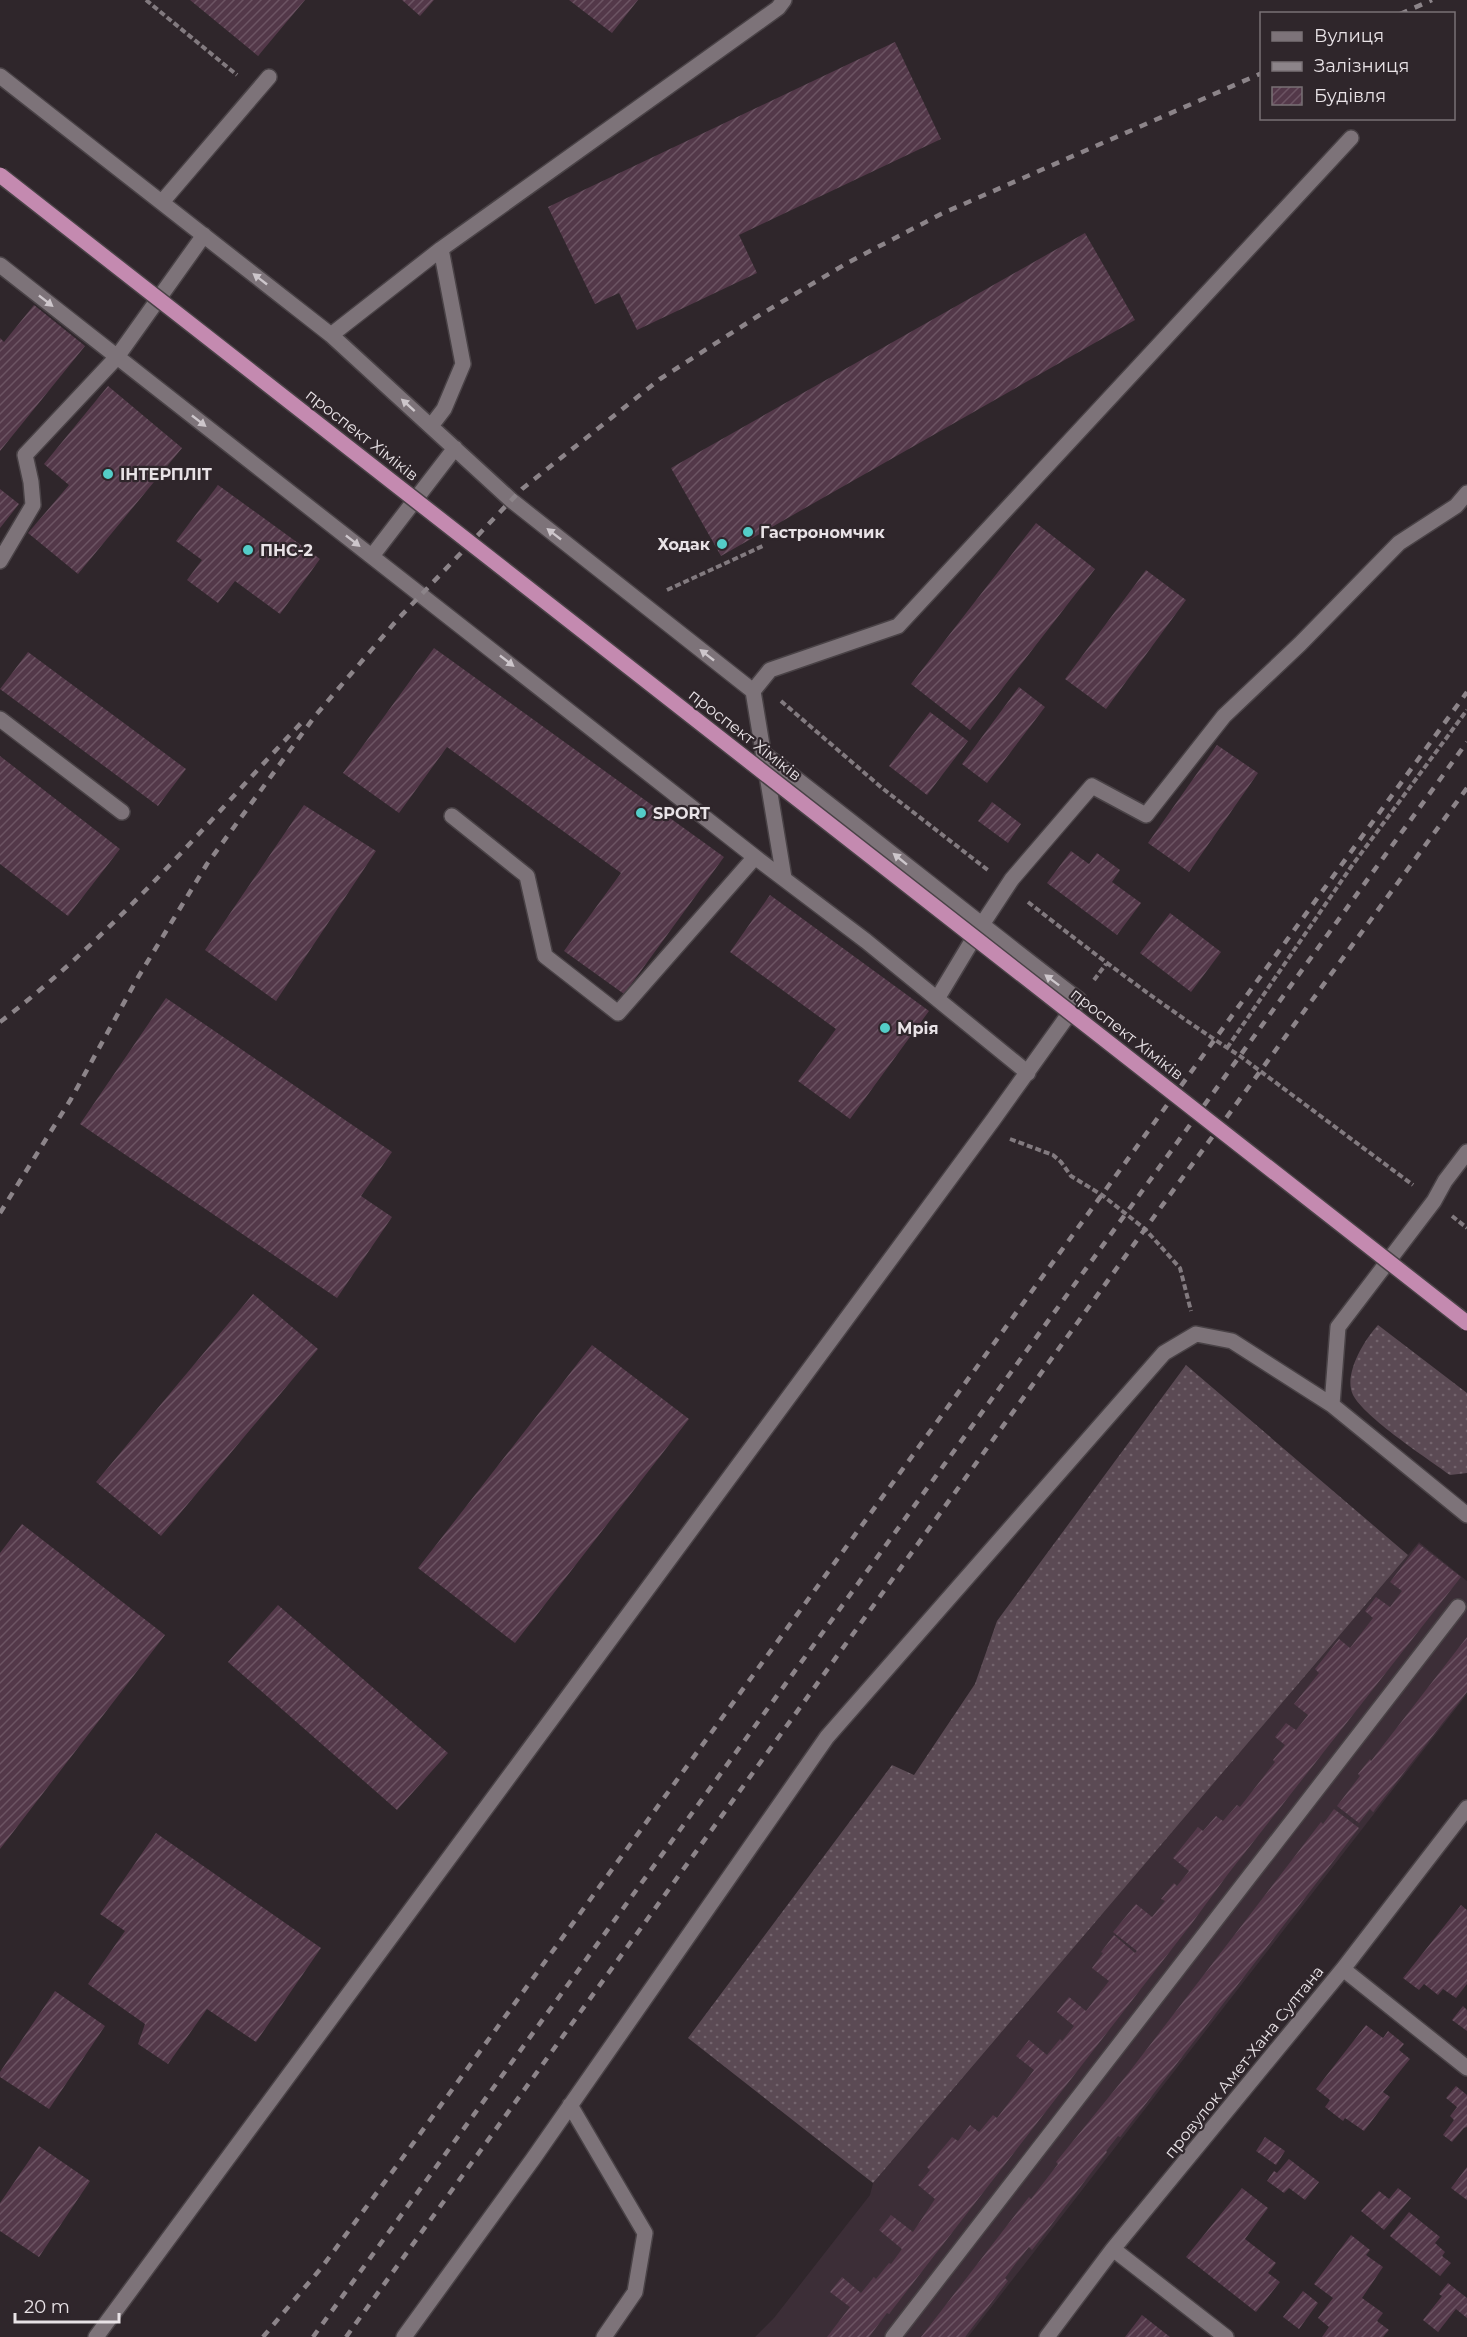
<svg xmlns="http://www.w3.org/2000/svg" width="1467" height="2337" font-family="Montserrat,sans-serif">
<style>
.built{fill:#3c2e37}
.grass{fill:url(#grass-dots)}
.building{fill:url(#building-hatch)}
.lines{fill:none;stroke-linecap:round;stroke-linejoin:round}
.minor-casing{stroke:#494246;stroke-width:18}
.path{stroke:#827a7f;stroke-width:4;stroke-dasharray:6 3;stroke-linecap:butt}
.minor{stroke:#7d7379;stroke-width:15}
.rail{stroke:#8c8489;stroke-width:4.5;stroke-dasharray:8 8;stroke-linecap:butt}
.major-bridge-casing{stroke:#494246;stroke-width:18;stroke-linecap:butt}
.major-bridge{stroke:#c48ab0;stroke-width:15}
.oneway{fill:#cdc6cb}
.poi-dot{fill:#54cdc8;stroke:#2f262b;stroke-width:2}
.labels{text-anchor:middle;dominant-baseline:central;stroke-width:4.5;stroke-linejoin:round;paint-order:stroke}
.street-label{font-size:16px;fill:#e8e2e6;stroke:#2f262b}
.poi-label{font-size:16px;font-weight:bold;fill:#e8e2e6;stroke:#2f262b;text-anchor:start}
</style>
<defs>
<pattern id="grass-dots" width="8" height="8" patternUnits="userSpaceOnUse" patternTransform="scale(1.5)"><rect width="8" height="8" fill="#5b4a54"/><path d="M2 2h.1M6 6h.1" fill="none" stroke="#73646d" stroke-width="1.8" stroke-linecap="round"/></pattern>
<pattern id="building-hatch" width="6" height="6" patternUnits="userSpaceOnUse" patternTransform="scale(1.5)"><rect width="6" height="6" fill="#533849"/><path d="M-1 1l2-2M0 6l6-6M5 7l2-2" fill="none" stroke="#6c5463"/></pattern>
</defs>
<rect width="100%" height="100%" fill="#2f262b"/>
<path class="built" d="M1419,1542l48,39v113l-499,643h-213l19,-19 96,-123 3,-12z"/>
<path class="grass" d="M1378,1325l89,68v80l-17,2c-22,-16 -86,-58 -97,-80 -10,-20 11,-55 25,-70z
M1186,1365l222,190 -535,628 -185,-145 204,-273 22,10 61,-91 22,-63z"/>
<path class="building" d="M190,0h115l-47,56z
M402,0h32l-14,16z
M569,0h69l-26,33z
M895,42l46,97 -202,96 18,38 -120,57 -18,-37 -24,11 -47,-97z
M1085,233l50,87 -414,236 -50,-88z
M34,305l51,41 -85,105v-113l4,4z
M108,386l74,62 -104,126 -50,-41 41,-48 -25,-21z
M218,485l102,74 -40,55 -45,-33 -17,22 -31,-23 15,-20 -26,-19z
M0,489l19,15 -19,24z
M1036,523l59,46 -125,161 -59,-46z
M1146,570l40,30 -80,109 -41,-30z
M434,648l290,209 -100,137 -60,-43 57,-78 -174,-126 -48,66 -56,-40z
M28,652l158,117 -28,37 -158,-117z
M1019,687l26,20 -58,76 -25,-19z
M930,712l38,29 -41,54 -38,-29z
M1217,745l41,28 -69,99 -41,-29z
M0,756l120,93 -52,67 -68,-52z
M992,802l29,22 -13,19 -30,-22z
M304,805l72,46 -100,150 -71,-51z
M1071,851l18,13 8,-11 23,17 -8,12 29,21 -24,32 -70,-52z
M770,895l159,116 -79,108 -52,-38 38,-52 -106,-77z
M1170,913l51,39 -30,40 -51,-39z
M166,998l226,154 -31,44 31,21 -55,81 -257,-174z
M253,1294l65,55 -157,187 -65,-54z
M592,1345l97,74 -174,224 -97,-75z
M22,1524l143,111 -165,214v-296z
M1419,1544l42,33 -233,297 -36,49 -303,391 -2,-1 -18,24h-42l23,-30 -20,-15 12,-15 19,16 13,-16 2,2 13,-16 2,1 11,-15 -23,-19 12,-15 22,17 22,-33 -17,-14 12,-15 -3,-3 25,-30 6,4 12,-16 9,7 14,-17 4,3 37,-48 -18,-14 13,-16 18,15 13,-16 2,2 12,-15 -17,-14 12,-15 17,14 23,-30 -17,-13 11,-15 -2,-1 13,-17 21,18 2,-2 -24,-19 23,-28 16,13 13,-16 -4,-2 13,-16 3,3 12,-15 -16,-13 25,-31 5,4 13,-15 7,5 14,-16 3,2 35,-45 -2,-2 12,-15 -10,-8 11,-14 10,7 12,-15 -14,-11 25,-31 -4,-4 24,-30 11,9 23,-30 -8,-7 11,-14 14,10 12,-16 -12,-9z
M278,1605l170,148 -51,57 -169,-148z
M1467,1637v55l-94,120 -3,-3 -11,14 -22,-17 23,-30 -2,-2 12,-15 1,2z
M1334,1809l25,19 -239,309 -2,-1 -12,15 1,1 -75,98 -3,-3 -13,16 -11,15 3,3 -43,56h-44l108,-140 2,2 27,-35 -2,-2 74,-91 191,-249 2,2z
M156,1833l165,115 -65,94 -49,-33 -39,55 -30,-20 7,-20 -57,-40 37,-53 -25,-17z
M1461,1905l6,5v74l-11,14 -13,-9 -5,6 -14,-11 -5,6 -16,-12z
M55,1991l50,35 -56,83 -49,-32v-5z
M1463,2006l4,4v21l-15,-11z
M1366,2025l17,13 5,-7 16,13 -5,6 11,9 -27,33 7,5 -26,34 -19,-13 -2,3 -18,-14 5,-7 -14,-11z
M1456,2086l11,9v32l-3,1 -12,14 -9,-7 11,-15 -4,-4 7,-9 -11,-9z
M1265,2137l20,14 -9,14 -20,-14z
M39,2146l51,35 -51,76 -39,-26v-28z
M1289,2159l30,23 -14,18 -16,-12 -5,5 -17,-12 7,-10 3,2z
M1467,2167v33l-16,-12z
M1242,2188l26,20 -23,31 31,24 -8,10 12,9 -24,30 -70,-55z
M1398,2188l13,10 -27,32 -23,-19 18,-20 10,8z
M1409,2212l31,25 -5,6 10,9 -3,4 9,7 -11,13 -50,-40z
M1351,2235l19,15 -4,5 17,12 -21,31 21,15 -6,8 12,9 -6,7h-61l7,-10 -11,-9 15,-20 -19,-14z
M1448,2283l19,15v20l-11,-9 -18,23 -15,-12 19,-24 -3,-2z
M1303,2291l15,12 -19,26 -16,-12z
M1142,2315l28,22h-45z"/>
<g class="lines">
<g class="minor-casing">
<path id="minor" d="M0,76l331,259 180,165 242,191 31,187
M162,202l107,-125
M0,265l755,592 111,84 162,132
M331,335l110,-86 337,-241 6,-8
M431,426l13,-17 19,-45 -22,-115
M372,556l83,-108
M0,561l33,-56 -2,-23 -6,-27 92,-98 87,-122
M753,691l17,-21 128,-44 453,-488
M0,719l122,93
M452,816l75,60 18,80 73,57 137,-156
M937,999l44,-73 31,-47 80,-93 54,29 78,-99 76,-72 99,-101 57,-37 11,-13
M1332,1405l6,-78 96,-126 11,-20 22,-29
M1343,1969l124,99
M570,2105l75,128 -10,59 -31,45
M1113,2249l113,88
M96,2337l897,-1217 86,-120c-106,-81 -209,-165 -315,-246
M404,2337l129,-178 294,-422 337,-384 32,-19 36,7 100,64 135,110
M893,2337l565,-730
M1047,2337l66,-88 230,-280 124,-161"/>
</g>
<path class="path" d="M146,0l91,75
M667,590l98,-45
M781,701l101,87 107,83
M1028,902c69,54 138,107 212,154l173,129
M1094,980l12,-16
M1227,1048l124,-181 116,-157
M1010,1139l43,16 8,7 10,14 31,19 43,34 35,39 11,43
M1452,1216l15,12"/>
<use href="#minor" class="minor"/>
<path class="rail" d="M1400,14l32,-14
M0,1022c113,-86 206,-198 303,-301
M0,1213l71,-114 66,-120 70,-115 108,-148 82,-96 125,-131 138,-110 98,-63 91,-54 92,-48 321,-141
M263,2337l59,-70 79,-107 1066,-1468
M313,2337l1154,-1595
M346,2337l799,-1108 322,-441"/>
<g class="major-bridge-casing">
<path id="major-bridge" d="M0,175l1467,1148"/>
</g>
<use href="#major-bridge" class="major-bridge"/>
</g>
<defs><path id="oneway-solid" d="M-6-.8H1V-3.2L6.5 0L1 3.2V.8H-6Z" transform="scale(1.5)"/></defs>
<g class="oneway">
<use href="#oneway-solid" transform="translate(260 279) rotate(-142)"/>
<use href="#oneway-solid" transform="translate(46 301) rotate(38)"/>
<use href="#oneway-solid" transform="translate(408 405) rotate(-138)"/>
<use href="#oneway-solid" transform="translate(199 421) rotate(38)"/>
<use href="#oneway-solid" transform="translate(554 534) rotate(-142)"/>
<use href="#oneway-solid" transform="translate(353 541) rotate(38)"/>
<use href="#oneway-solid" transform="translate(707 655) rotate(-142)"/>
<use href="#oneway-solid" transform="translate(507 661) rotate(38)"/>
<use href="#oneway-solid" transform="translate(900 859) rotate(-141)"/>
<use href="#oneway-solid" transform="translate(1052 980) rotate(-143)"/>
</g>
<g class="poi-dot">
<circle cx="108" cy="474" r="6"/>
<circle cx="748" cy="532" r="6"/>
<circle cx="722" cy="544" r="6"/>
<circle cx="248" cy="550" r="6"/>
<circle cx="641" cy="813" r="6"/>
<circle cx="885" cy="1028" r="6"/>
</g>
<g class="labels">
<g class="street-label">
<text transform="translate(362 435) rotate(38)">проспект Хіміків</text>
<text transform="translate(745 735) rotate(38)">проспект Хіміків</text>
<text transform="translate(1127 1034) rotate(38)">проспект Хіміків</text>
<text transform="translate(1244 2062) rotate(-51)">провулок Амет-Хана Султана</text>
</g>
<g class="poi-label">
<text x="120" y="474">ІНТЕРПЛІТ</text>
<text x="760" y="532">Гастрономчик</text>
<text x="710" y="544" text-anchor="end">Ходак</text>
<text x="260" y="550">ПНС-2</text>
<text x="653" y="813">SPORT</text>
<text x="897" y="1028">Мрія</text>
</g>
</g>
<rect x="1260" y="12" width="195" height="108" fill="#2f262b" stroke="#797176" stroke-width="1.5"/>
<rect x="1272" y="32" width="30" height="9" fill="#7d7379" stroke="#797176" stroke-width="1.5"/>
<text x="1314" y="42" font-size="18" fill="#e8e2e6">Вулиця</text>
<rect x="1272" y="62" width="30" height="9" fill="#8c8489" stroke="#797176" stroke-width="1.5"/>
<text x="1314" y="72" font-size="18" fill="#e8e2e6">Залізниця</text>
<rect x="1272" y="87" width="30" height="18" fill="url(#building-hatch)" stroke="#797176" stroke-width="1.5"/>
<text x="1314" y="102" font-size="18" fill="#e8e2e6">Будівля</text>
<path d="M15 2313v9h104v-9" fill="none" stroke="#e8e2e6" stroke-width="3"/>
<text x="24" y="2313" font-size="18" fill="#e8e2e6" stroke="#2f262b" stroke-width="4.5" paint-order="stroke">20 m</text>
</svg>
